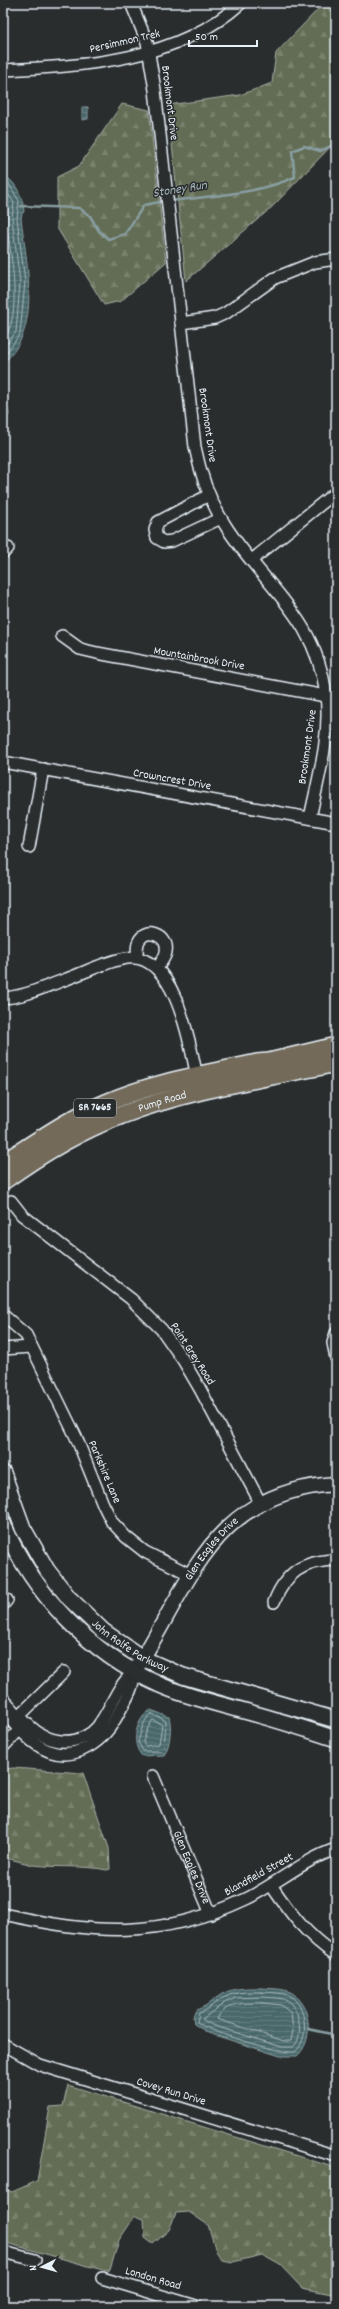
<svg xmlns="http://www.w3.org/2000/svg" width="339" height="2309" font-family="Dekko,sans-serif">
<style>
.forest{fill:url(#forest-firs);stroke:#a6afa6}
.water{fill:url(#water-rules);stroke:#899fa3}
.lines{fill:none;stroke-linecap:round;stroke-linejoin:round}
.shore{stroke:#a9babf;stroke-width:1}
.stream{stroke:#899fa3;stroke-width:2.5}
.minor-casing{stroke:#e8f1f8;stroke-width:14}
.tertiary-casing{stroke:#e8f1f8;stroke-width:17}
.secondary-casing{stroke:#e8f1f8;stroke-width:18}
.primary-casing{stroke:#e8f1f8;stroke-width:20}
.minor{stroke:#2a2d2e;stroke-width:11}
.tertiary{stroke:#2a2d2e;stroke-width:14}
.secondary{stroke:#2a2d2e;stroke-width:15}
.primary{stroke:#736b5a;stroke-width:17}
.labels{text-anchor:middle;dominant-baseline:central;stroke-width:3;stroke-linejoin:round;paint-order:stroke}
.shield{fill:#2a2d2e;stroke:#afb6bb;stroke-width:1}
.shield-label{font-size:11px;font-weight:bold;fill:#e8f1f8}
.street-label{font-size:12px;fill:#e8f1f8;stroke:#2a2d2e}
.water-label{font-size:13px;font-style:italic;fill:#a9babf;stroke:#2a2d2e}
</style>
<defs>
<pattern id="forest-firs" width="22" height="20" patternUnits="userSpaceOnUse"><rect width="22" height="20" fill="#646d54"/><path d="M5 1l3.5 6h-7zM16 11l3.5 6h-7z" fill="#7a826d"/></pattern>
<pattern id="water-rules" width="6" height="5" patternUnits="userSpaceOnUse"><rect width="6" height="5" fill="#4a686a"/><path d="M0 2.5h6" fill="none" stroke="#647e80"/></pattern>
</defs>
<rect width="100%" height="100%" fill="#2a2d2e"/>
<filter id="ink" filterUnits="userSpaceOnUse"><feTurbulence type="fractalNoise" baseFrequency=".025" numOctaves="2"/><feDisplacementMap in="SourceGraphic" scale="8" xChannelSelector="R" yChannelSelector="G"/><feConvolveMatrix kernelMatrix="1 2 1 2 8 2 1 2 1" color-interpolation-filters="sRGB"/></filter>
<g filter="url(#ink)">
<path class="forest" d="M324,3h12v138l-64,66 -86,74 -18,-176 72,-10 32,-12 4,-30z
M122,104l27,6 17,152 -45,39 -17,4 -47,-77v-51l22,-11z
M14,1768l69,5 26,75 1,21 -3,1c-24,-5 -49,-2 -74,-5 -10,-2 -20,-6 -30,-7v-89z
M68,2085l268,83v127l-34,-7 -22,-23 -18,-10 -29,7 -11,-2 -6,-9 -8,-26 -19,-13 -13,1 -7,17 -16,14 -8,-6 -1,-19 -9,-3 -16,24 -9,30 -4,1 -103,-29v-54l9,4 25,-11 13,-74 13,-1z"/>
<path class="water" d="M82,107h6v12l-6,1z
M3,175c14,7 20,23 21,37l-2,1 -1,5c5,44 22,112 -18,145z
M3,384l6,30 -6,13z
M151,1710l18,7c3,10 1,30 -5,38l-22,1c-12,-13 -6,-38 9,-46z
M262,1988c11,1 25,0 33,7 17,15 18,47 2,61h-17l-72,-23 -14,-9 -1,-7 3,-7c12,-4 16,-10 26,-16 13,-7 27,-6 40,-6z"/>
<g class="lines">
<path class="shore" d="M3,179l6,5 10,17 -2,17 8,64 -5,52 -17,24
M3,186l11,17 -2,15 8,65 -4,49 -13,17
M3,195c1,2 5,8 5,11 1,6 -2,14 -1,21 4,29 16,90 -4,113
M152,1714l14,7 -2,27 -3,3h-18l-5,-9c3,-9 5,-24 14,-28z
M153,1720l9,5 -3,19 -14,2 -2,-4 4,-12z
M262,1992c10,1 23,0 31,6 14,12 16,42 2,54 -13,2 -89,-21 -98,-30l2,-9c12,-5 16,-11 26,-16 12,-6 25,-5 37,-5z
M262,1997c8,1 21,0 27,5 11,9 15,36 4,45h-11l-70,-22 -10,-6 24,-17 10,-4z
M262,2003l19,2 10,8 2,17 -2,11h-7l-67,-22c7,-17 30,-16 45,-16z"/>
<path class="stream" d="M170,201c41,-5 87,-7 125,-24l-3,-26 12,-5 16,5 16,-7
M21,206l58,2 11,8 9,15 9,8 17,-5 19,-29 21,-4
M308,2029l28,6"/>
<g class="minor-casing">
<g id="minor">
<path d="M131,3l16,39 8,48 40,357c6,30 15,56 32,81 39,60 89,89 99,167 5,40 -8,84 -16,123"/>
<path d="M3,70c82,-4 174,-9 238,-67"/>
<path d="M181,323l34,-5 11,-5 49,-35 40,-16 21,-3"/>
<path d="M209,495l-51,27 -3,8 2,8 7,4 8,-1 49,-23"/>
<path d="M3,553l5,-5"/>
<path d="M252,560l84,-68"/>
<path d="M62,636l18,13 17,4 239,45"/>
<path d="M3,762l333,61"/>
<path d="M29,847l14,-78"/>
<path d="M137,958c0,-4 0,-11 1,-15 6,-17 32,-8 28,9 -1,6 -6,11 -9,17"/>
<path d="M3,998c21,-1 41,-11 61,-18 20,-7 42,-19 63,-22 49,-7 64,91 71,124"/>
<path d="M11,1201l11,14 109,84 31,31 21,30 17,29 61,115"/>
<path d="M3,1315l23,20 50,102 27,67 9,18 14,15 19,15 44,22"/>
<path d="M336,1333l-3,10 3,15"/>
<path d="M3,1349l28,-2"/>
<path d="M274,1602c12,-30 29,-41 62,-42"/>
<path d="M3,1605l4,-5"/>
<path d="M3,1699c21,21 40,49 73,41 11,-3 21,-10 26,-20 11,-17 16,-35 32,-48"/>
<path d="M3,1712c11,11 21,24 33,32 32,23 65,2 81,-28 8,-15 17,-27 17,-44"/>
<path d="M15,1720l49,-48"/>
<path d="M3,1747l22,-23"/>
<path id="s1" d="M153,1776l58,138"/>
<path d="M271,1885c19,28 36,51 65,70"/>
<path d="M3,1914c91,20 156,26 243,-15 31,-15 57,-39 90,-50"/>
<path d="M3,2044l37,21 296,91"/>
<path d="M3,2252l32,8"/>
<path d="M102,2278l94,28"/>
</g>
</g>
<g class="tertiary-casing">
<g id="tertiary">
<path id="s2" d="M134,1672c57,-88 77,-181 202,-188"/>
</g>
</g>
<g class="secondary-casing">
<g id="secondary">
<path id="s3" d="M3,1473l20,55 24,42 22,28 34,33 39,27 41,18 153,44"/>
<path d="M3,1524c31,71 86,129 157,161 25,11 51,17 77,24 34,9 66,19 99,30"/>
</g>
</g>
<g class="primary-casing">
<g id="primary">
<path d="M3,1163c33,-21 67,-45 103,-60 48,-21 101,-29 151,-40l12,-1 67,-16"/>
<path id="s4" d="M3,1181c36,-26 77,-51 119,-66 67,-26 144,-37 214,-52"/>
</g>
</g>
<use href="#minor" class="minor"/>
<use href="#tertiary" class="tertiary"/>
<use href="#secondary" class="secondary"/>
<use href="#primary" class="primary"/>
</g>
</g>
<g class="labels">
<rect class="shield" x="74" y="1099" width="42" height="18" rx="3"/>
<g class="shield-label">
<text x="95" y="1108">SR 7665</text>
</g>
<g class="street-label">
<text transform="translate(125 42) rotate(-13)">Persimmon Trek</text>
<text transform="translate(169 103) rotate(83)">Brookmont Drive</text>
<text transform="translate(207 425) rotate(82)">Brookmont Drive</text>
<text transform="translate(199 659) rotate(10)">Mountainbrook Drive</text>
<text transform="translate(308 747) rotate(-82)">Brookmont Drive</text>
<text transform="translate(172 780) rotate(10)">Crowncrest Drive</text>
<text stroke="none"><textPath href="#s4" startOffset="179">Pump Road</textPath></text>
<text transform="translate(192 1354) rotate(57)">Point Grey Road</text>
<text transform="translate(104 1472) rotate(67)">Parkshire Lane</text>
<text stroke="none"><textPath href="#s2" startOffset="146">Glen Eagles Drive</textPath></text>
<text stroke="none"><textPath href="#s3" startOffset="221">John Rolfe Parkway</textPath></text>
<text stroke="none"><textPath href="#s1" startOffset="99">Glen Eagles Drive</textPath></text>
<text transform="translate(259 1875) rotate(-29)">Blandfield Street</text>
<text transform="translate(171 2092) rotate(17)">Covey Run Drive</text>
<text transform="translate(153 2279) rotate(16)">London Road</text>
</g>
<g class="water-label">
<text transform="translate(180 190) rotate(-9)">Stoney Run</text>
</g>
</g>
<rect width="339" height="2309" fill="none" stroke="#2a2d2e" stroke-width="16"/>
<rect x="8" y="8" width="323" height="2293" fill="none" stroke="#e8f1f8" stroke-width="1.5" filter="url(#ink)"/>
<g transform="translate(42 2267) rotate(264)" stroke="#2a2d2e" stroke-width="3" paint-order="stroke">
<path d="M0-3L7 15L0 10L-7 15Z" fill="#e8f1f8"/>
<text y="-6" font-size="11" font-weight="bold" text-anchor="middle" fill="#e8f1f8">N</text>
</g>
<path d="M189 40v6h68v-6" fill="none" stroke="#e8f1f8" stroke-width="2"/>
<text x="195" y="40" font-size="12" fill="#e8f1f8" stroke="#2a2d2e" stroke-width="3" paint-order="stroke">50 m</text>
</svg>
